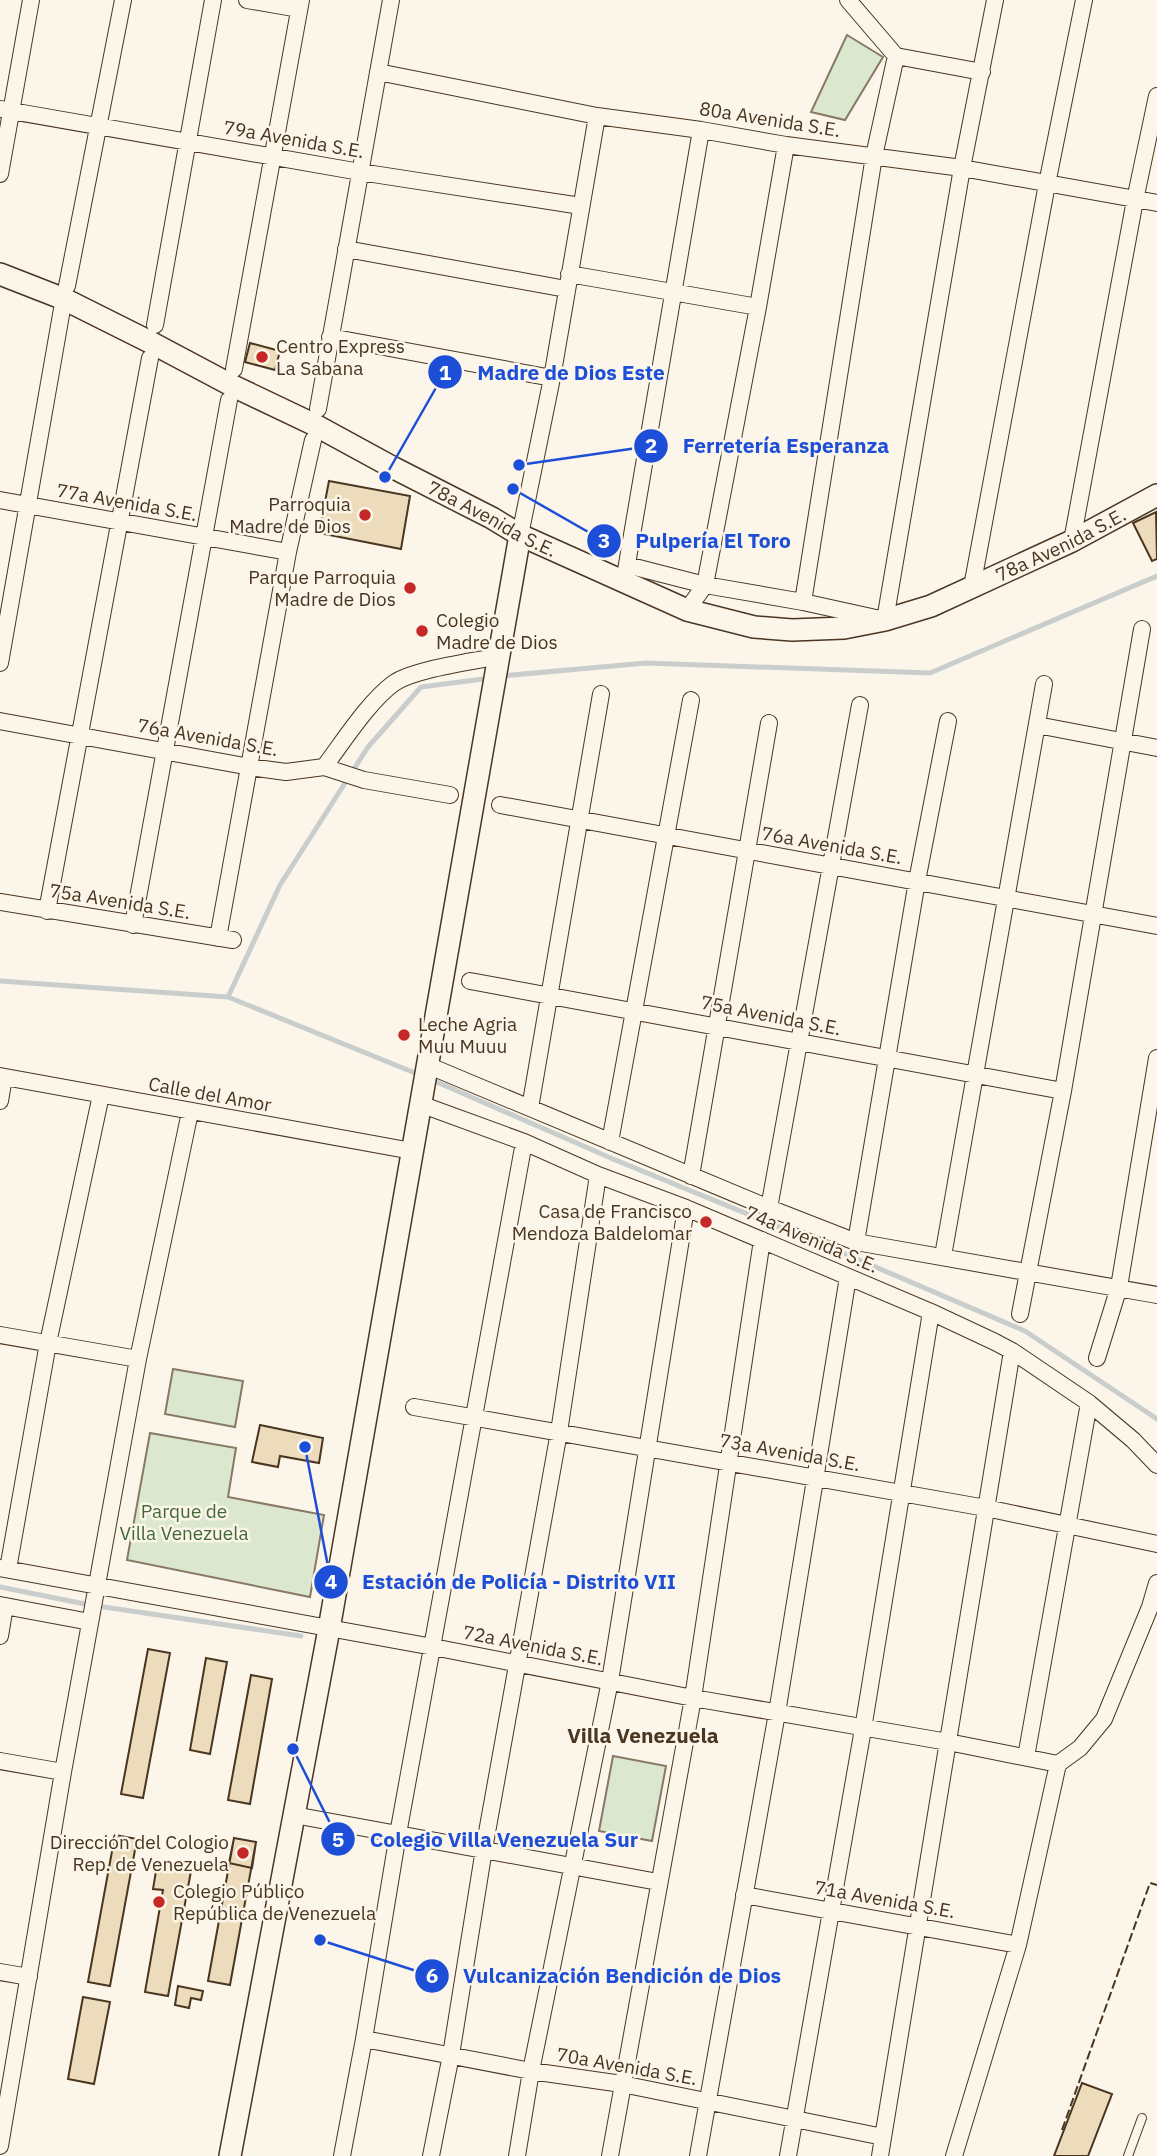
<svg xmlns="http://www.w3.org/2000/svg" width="1157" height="2156" font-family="'IBM Plex Sans',sans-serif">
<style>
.green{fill:#dce7d0;stroke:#887966;stroke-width:2}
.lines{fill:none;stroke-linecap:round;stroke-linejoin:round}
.stream{stroke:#c9cecd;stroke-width:5}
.building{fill:#ecdcbc;stroke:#4a3520;stroke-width:2}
.lane-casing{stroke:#4a3520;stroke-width:10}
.street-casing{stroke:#4a3520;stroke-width:18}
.secondary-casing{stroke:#4a3520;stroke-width:24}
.lane{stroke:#fbf6e9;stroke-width:8}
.street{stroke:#fbf6e9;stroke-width:16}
.secondary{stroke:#fbf6e9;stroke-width:21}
.fence{stroke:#4a3520;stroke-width:2;stroke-dasharray:9 3.5;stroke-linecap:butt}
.poi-dot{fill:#c62828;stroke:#fbf6e9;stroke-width:2.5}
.labels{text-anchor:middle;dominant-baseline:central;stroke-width:5;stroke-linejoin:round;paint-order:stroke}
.street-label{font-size:19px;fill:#4a3520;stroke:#fbf6e9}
.poi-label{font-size:19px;fill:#4a3520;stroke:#fbf6e9;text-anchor:start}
.park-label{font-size:19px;fill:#436837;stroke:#fbf6e9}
.neighbourhood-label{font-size:21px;font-weight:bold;fill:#4a3520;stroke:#fbf6e9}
.leader{fill:none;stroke:#1d4ed8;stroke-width:2.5}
.callout-dot{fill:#1d4ed8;stroke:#fbf6e9;stroke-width:2.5}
.mark-label{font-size:21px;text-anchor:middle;font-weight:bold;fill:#fff}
.callout-label{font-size:21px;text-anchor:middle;font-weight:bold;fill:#1d4ed8;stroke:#fbf6e9;stroke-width:5;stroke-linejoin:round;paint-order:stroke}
</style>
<rect width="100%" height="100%" fill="#fbf6e9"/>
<path class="green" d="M847,35l36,22 -38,63 -34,-8z
M173,1369l70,12 -8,46 -70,-13z
M150,1433l86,15 -8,49 96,18 -14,82 -183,-37z
M613,1756l53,10 -14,75 -53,-10z"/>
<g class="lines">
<path class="stream" d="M501,676l145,-13 284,10 227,-97
M0,981l228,16 192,78
M228,997l52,-112 88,-138 53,-60 70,-9
M430,1079l183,80 237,97 175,75 132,88
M0,1587l85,17
M104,1607l197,29"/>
</g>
<path class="building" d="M250,343l30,8 -5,19 -30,-8z
M329,481l81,15 -9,53 -82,-16z
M1156,512l1,47 -5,2 -19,-38z
M260,1425l63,13 -4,25 -39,-7 -2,11 -26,-5z
M148,1649l22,4 -27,145 -22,-4z
M206,1658l21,4 -17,92 -20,-4z
M251,1675l21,4 -22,125 -22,-4z
M115,1835l22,4 -27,147 -22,-4z
M234,1838l22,4 -26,143 -22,-4z
M234,1838l22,4 -4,26 -23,-5z
M157,1865l34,6 -23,125 -23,-4 18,-102 -10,-1z
M178,1986l25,5 -2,9 -10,-2 -2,10 -14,-3z
M83,1997l27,5 -16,82 -26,-5z
M1082,2083l30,11 -24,62h-34z"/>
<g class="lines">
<g class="lane-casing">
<path id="lane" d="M1128,2156l14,-38"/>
</g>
<g class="street-casing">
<path id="street" d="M247,0l52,9
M896,56l86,16
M378,72l219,44 104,14 85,15 176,23 195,35
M0,109l360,63 221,34
M0,174l31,-174
M346,249l220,40
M569,274l189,33
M67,286l56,-286
M155,325l58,-325
M330,337l222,41
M234,369l67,-369
M318,409l73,-409
M0,500l288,52
M520,535l32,-157 45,-262
M1072,541l63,-341 22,-104
M627,565l78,20 53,-278 28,-162
M625,576l76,-446
M972,587l75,-403 37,-184
M803,602l71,-446 22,-100 -48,-56
M687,610l18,-25 98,17 82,18 77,-452 33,-168
M0,663l62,-354
M0,721l250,46 36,5 38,-5 40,13 86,15
M1037,725l120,23
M324,767c19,-25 45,-66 70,-84 21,-14 78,-21 105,-27
M500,805l657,121
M0,902l233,38
M47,911l103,-553
M133,925l96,-525
M218,938l70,-386 25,-112
M470,981l593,110
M427,1065l342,143 87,34 301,53
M0,1076l412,75
M0,1101l4,-24
M420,1104l104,38 74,33 88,33 245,104 64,30 17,9 77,52 44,37 24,25
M530,1108l71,-414
M610,1142l81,-442
M691,1176l78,-453
M769,1208l91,-503
M856,1242l61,-361 31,-160
M943,1256l101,-572
M1020,1314l43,-223 79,-462
M0,1335l138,24
M1097,1358l22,-71 38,-229
M414,1407l572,101 171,36
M0,1568l433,79 260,51 255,44 110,22
M8,1569l40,-226 53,-248
M0,1605l90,17
M0,1636l5,-30
M1026,1757l63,-354
M0,1761l63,11
M294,1815l364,67
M744,1895l274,50
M0,1972l29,5
M364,2039l167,32 91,13 261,53
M0,2146l63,-374 75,-413 52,-247
M342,2156l22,-117 34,-205 126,-692
M431,2156l20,-101 33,-206 75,-417 39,-257
M517,2156l14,-85 79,-390 76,-473
M610,2156l83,-458 69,-458
M698,2156l79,-443 71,-436
M788,2156l75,-427 68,-417
M880,2156l132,-805
M954,2156l64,-211 40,-181 22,-16 24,-29 46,-112 7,-24"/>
</g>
<g class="secondary-casing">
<g id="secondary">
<path id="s1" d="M0,274l64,25 88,44 79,42 84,40 77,42 100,51 28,17 167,75 67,17 38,3 52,-2 41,-8 46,-14 141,-65 85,-46"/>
<path d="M230,2156l99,-527 191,-1094"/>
</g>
</g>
<use href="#lane" class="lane"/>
<use href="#street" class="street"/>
<use href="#secondary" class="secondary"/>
<path class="fence" d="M1062,2130l88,-247 7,2"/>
</g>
<g class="poi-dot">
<circle cx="262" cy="357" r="7"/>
<circle cx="365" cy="515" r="7"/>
<circle cx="410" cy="588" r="7"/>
<circle cx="422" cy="631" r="7"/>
<circle cx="404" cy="1035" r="7"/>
<circle cx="706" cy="1222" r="7"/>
<circle cx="243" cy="1853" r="7"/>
<circle cx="159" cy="1902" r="7"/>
</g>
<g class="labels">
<g class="street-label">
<text transform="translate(770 119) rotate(9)">80a Avenida S.E.</text>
<text transform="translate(294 139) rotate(10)">79a Avenida S.E.</text>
<text transform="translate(127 502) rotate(10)">77a Avenida S.E.</text>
<text stroke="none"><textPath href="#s1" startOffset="550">78a Avenida S.E.</textPath></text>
<text stroke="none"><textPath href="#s1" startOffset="1158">78a Avenida S.E.</textPath></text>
<text transform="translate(208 737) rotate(10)">76a Avenida S.E.</text>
<text transform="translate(832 845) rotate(10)">76a Avenida S.E.</text>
<text transform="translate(120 901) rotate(9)">75a Avenida S.E.</text>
<text transform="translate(771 1015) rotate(11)">75a Avenida S.E.</text>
<text transform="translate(210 1094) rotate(10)">Calle del Amor</text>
<text transform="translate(812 1239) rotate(23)">74a Avenida S.E.</text>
<text transform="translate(790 1452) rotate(10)">73a Avenida S.E.</text>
<text transform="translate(533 1645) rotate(11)">72a Avenida S.E.</text>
<text transform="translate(885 1899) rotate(10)">71a Avenida S.E.</text>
<text transform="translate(627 2066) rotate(10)">70a Avenida S.E.</text>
</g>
<g class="poi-label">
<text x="276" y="346">Centro Express<tspan x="276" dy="22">La Sabana</tspan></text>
<text x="351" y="504" text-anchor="end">Parroquia<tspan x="351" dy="22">Madre de Dios</tspan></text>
<text x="396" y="577" text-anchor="end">Parque Parroquia<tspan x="396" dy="22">Madre de Dios</tspan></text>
<text x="436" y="620">Colegio<tspan x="436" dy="22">Madre de Dios</tspan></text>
<text x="418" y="1024">Leche Agria<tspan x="418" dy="22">Muu Muuu</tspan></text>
<text x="692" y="1211" text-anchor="end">Casa de Francisco<tspan x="692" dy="22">Mendoza Baldelomar</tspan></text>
<text x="229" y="1842" text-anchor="end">Dirección del Cologio<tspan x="229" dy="22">Rep. de Venezuela</tspan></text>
<text x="173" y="1891">Colegio Público<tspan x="173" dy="22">República de Venezuela</tspan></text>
</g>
<g class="park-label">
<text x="184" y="1511">Parque de<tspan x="184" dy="22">Villa Venezuela</tspan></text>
</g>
<g class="neighbourhood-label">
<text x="643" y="1735">Villa Venezuela</text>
</g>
</g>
<path class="leader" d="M385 477L445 372M519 465L651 446M513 489L604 541M305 1447L331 1582M293 1749L338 1839M320 1940L432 1976"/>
<g class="callout-dot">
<circle cx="385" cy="477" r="7"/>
<circle cx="519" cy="465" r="7"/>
<circle cx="513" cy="489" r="7"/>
<circle cx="305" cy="1447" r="7"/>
<circle cx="293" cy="1749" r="7"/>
<circle cx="320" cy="1940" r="7"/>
<circle cx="445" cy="372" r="18"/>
<circle cx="651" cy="446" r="18"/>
<circle cx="604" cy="541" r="18"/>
<circle cx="331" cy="1582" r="18"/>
<circle cx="338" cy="1839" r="18"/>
<circle cx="432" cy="1976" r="18"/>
</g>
<g class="mark-label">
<text x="445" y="380">1</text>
<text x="651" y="453">2</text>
<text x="604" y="548">3</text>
<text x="331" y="1589">4</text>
<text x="338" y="1847">5</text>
<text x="432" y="1983">6</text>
</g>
<g class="callout-label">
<text x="571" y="380">Madre de Dios Este</text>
<text x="786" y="453">Ferretería Esperanza</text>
<text x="713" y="548">Pulpería El Toro</text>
<text x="519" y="1589">Estación de Policía - Distrito VII</text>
<text x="504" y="1847">Colegio Villa Venezuela Sur</text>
<text x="622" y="1983">Vulcanización Bendición de Dios</text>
</g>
</svg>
